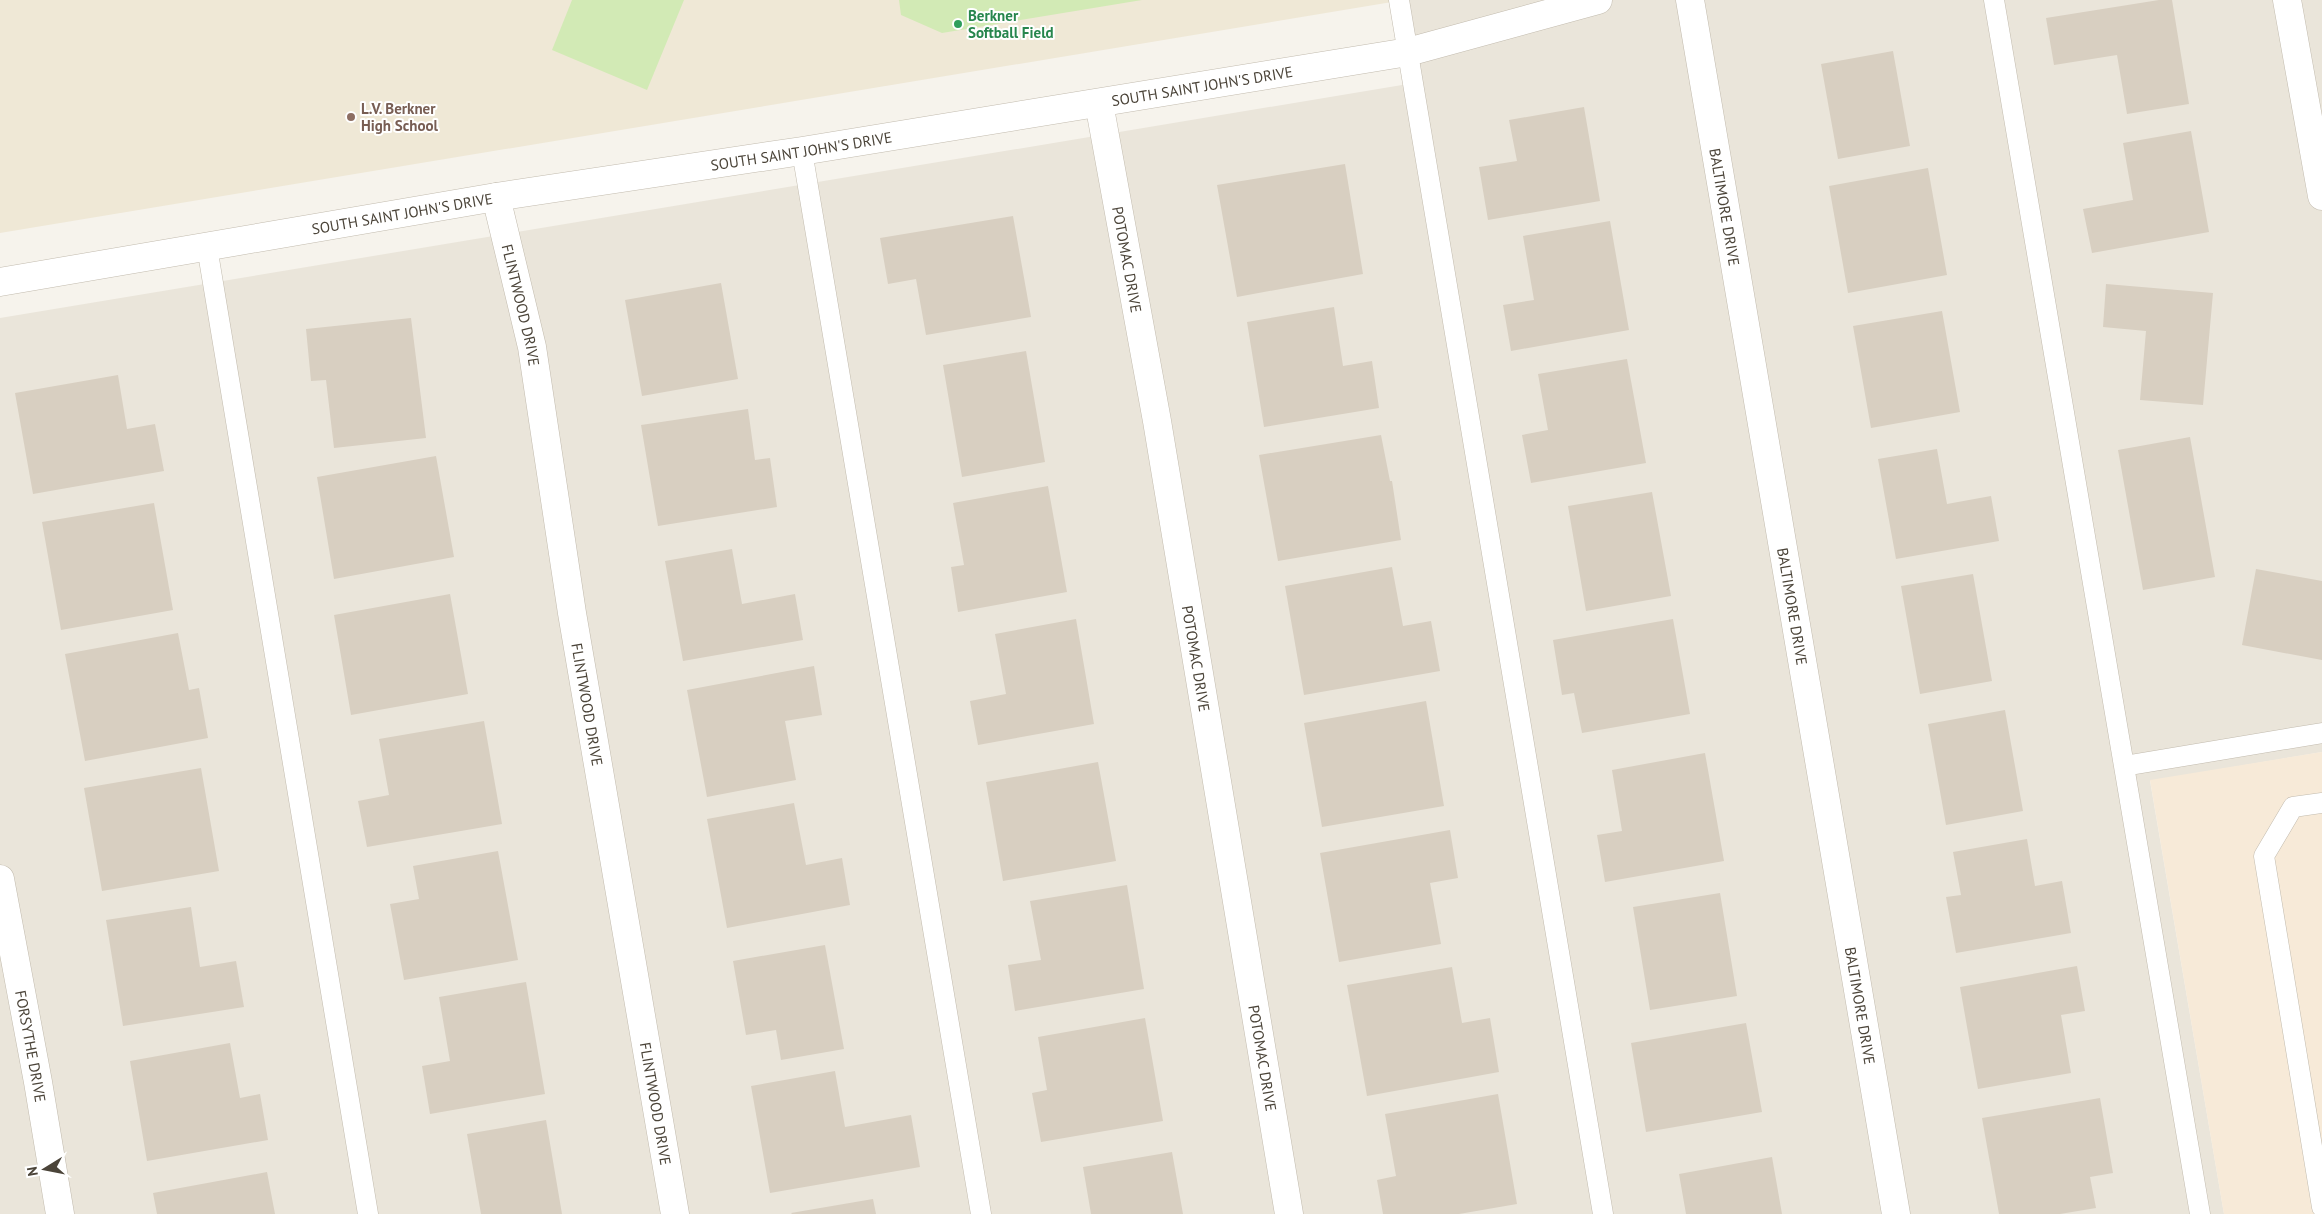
<svg xmlns="http://www.w3.org/2000/svg" width="2322" height="1214" font-family="'PT Sans',sans-serif">
<style>
.residential{fill:#eae5da}
.commercial{fill:#f7ead8}
.education{fill:#efe8d6}
.green{fill:#d2eab5}
.building{fill:#d8cfc1}
.lines{fill:none;stroke-linecap:round;stroke-linejoin:round}
.service-casing{stroke:#c2bbae;stroke-width:21}
.minor-casing{stroke:#c2bbae;stroke-width:29}
.service{stroke:#fff;stroke-width:20}
.minor{stroke:#fff;stroke-width:28}
.leisure-dot{fill:#2e9e5b;stroke:#fff;stroke-width:2}
.education-dot{fill:#8d6e63;stroke:#fff;stroke-width:2}
.labels{text-anchor:middle;dominant-baseline:central;stroke-width:4;stroke-linejoin:round;paint-order:stroke}
.leisure-label{font-size:15px;font-weight:bold;fill:#27864d;stroke:#fff;text-anchor:start}
.street-label{font-size:15px;fill:#4b4439;stroke:#fff}
.education-label{font-size:15px;font-weight:bold;fill:#785e54;stroke:#fff;text-anchor:start}
</style>
<rect width="100%" height="100%" fill="#f6f3ec"/>
<path class="residential" d="M1404,0h918v752l-172,29 74,433h-2224v-896l1420,-236z"/>
<path class="commercial" d="M2322,752v462h-98l-74,-434z"/>
<path class="education" d="M0,0h1404l-1404,233z"/>
<path class="green" d="M572,0h112l-37,90 -95,-40z
M899,0h243l-200,33 -41,-18z"/>
<path class="building" d="M2159,0h13l17,104 -62,10 -10,-59 -63,10 -8,-47z
M1893,51l17,95 -72,13 -17,-95z
M1584,107l16,94 -112,19 -9,-53 38,-6 -8,-41z
M2191,131l18,101 -117,21 -9,-44 50,-9 -10,-57z
M1345,164l18,110 -126,23 -20,-112z
M1928,168l19,107 -99,18 -19,-107z
M1013,216l18,101 -105,18 -10,-56 -28,5 -8,-46z
M1610,221l19,109 -118,21 -8,-46 31,-5 -11,-64z
M721,283l17,96 -96,17 -17,-96z
M2106,284l107,9 -10,112 -63,-5 6,-69 -43,-4z
M1334,307l9,59 29,-5 7,47 -115,19 -17,-105z
M1942,311l18,101 -89,16 -18,-102z
M411,318l15,120 -92,10 -8,-68 -15,1 -5,-52z
M1026,351l19,111 -83,15 -19,-112z
M1627,359l19,104 -115,20 -9,-48 26,-5 -10,-56z
M118,375l9,54 28,-5 9,47 -131,23 -18,-101z
M748,409l7,51 15,-2 7,49 -119,19 -17,-101z
M1381,435l9,46h2l9,59 -123,21 -19,-106z
M2190,437l25,140 -72,13 -25,-140z
M1937,449l10,55 44,-8 8,45 -103,18 -18,-100z
M436,456l18,101 -120,22 -17,-102z
M1048,486l19,106 -109,20 -7,-45 13,-2 -11,-62z
M1652,492l19,104 -85,15 -18,-105z
M154,503l19,107 -112,20 -19,-108z
M732,549l10,55 53,-10 8,46 -120,21 -18,-100z
M1392,567l11,59 28,-5 9,50 -136,24 -19,-109z
M2256,569l66,12v79l-80,-15z
M1973,574l19,107 -72,13 -19,-108z
M450,594l18,100 -117,21 -17,-100z
M1076,619l18,105 -116,21 -8,-44 36,-7 -11,-60z
M1673,619l17,95 -108,19 -8,-40 -12,2 -9,-55z
M178,633l11,57 10,-2 9,50 -123,23 -20,-107z
M814,666l8,49 -37,6 11,59 -89,17 -20,-107z
M1426,701l18,105 -122,21 -18,-104z
M2005,710l18,101 -77,14 -18,-101z
M484,721l18,103 -135,23 -9,-46 31,-6 -10,-56z
M1705,753l19,108 -119,21 -8,-47 25,-4 -10,-61z
M1098,762l18,99 -113,20 -17,-99z
M201,768l18,103 -117,20 -18,-103z
M794,803l12,62 36,-7 8,47 -123,23 -20,-109z
M1450,830l8,48 -28,5 11,61 -102,18 -19,-109z
M2027,839l8,47 27,-5 9,52 -115,20 -10,-56 15,-2 -8,-43z
M498,851l20,109 -114,20 -14,-76 29,-5 -6,-33z
M1127,885l17,104 -129,22 -7,-46 33,-5 -11,-59z
M1720,893l17,103 -87,14 -17,-103z
M191,907l9,60 36,-6 8,46 -121,19 -17,-106z
M825,945l19,104 -63,11 -5,-30 -30,5 -13,-74z
M2077,966l8,45 -24,4 10,58 -93,16 -18,-102z
M1452,967l10,56 28,-5 9,54 -132,24 -20,-111z
M526,982l19,112 -115,20 -8,-48 28,-5 -11,-64z
M1145,1018l18,103 -122,21 -9,-49 15,-3 -9,-53z
M1746,1023l16,89 -116,20 -15,-89z
M230,1043l10,55 20,-4 8,46 -121,21 -17,-100z
M835,1071l10,56 66,-12 9,52 -150,26 -19,-107z
M1498,1094l19,110 -58,10h-76l-6,-34 19,-4 -11,-62z
M2100,1098l13,75 -23,4 6,31 -36,6h-61l-17,-96z
M546,1120l16,94h-81l-14,-80z
M1172,1152l11,62h-92l-8,-47z
M1772,1157l10,57h-96l-7,-40z
M267,1172l8,42h-118l-4,-21z
M873,1199l3,15h-84l-1,-1z"/>
<g class="lines">
<g class="service-casing">
<path id="service" d="M1399,0l204,1214
M1994,0l206,1214
M802,151l179,1063
M207,247l161,967
M2124,766l198,-33
M2322,803l-29,4 -29,49 58,351"/>
</g>
<g class="minor-casing">
<g id="minor">
<path id="s1" d="M1690,0l206,1214"/>
<path d="M2287,0l35,196"/>
<path id="s2" d="M1099,103l58,318 132,793"/>
<path id="s3" d="M496,197l36,150 40,266 103,601"/>
<path id="s4" d="M0,282l496,-85 306,-46 606,-99 190,-52"/>
<path id="s5" d="M0,879l38,203 22,132"/>
</g>
</g>
<use href="#service" class="service"/>
<use href="#minor" class="minor"/>
</g>
<circle class="leisure-dot" cx="958" cy="24" r="5"/>
<circle class="education-dot" cx="351" cy="117" r="5"/>
<g class="labels">
<g class="leisure-label">
<text x="968" y="15">Berkner<tspan x="968" dy="17">Softball Field</tspan></text>
</g>
<g class="street-label">
<text stroke="none"><textPath href="#s4" startOffset="1218">SOUTH SAINT JOHN'S DRIVE</textPath></text>
<text stroke="none"><textPath href="#s4" startOffset="812">SOUTH SAINT JOHN'S DRIVE</textPath></text>
<text stroke="none"><textPath href="#s1" startOffset="210">BALTIMORE DRIVE</textPath></text>
<text stroke="none"><textPath href="#s4" startOffset="408">SOUTH SAINT JOHN'S DRIVE</textPath></text>
<text stroke="none"><textPath href="#s2" startOffset="159">POTOMAC DRIVE</textPath></text>
<text stroke="none"><textPath href="#s3" startOffset="111">FLINTWOOD DRIVE</textPath></text>
<text stroke="none"><textPath href="#s1" startOffset="615">BALTIMORE DRIVE</textPath></text>
<text stroke="none"><textPath href="#s2" startOffset="564">POTOMAC DRIVE</textPath></text>
<text stroke="none"><textPath href="#s3" startOffset="516">FLINTWOOD DRIVE</textPath></text>
<text stroke="none"><textPath href="#s1" startOffset="1020">BALTIMORE DRIVE</textPath></text>
<text stroke="none"><textPath href="#s5" startOffset="170">FORSYTHE DRIVE</textPath></text>
<text stroke="none"><textPath href="#s2" startOffset="969">POTOMAC DRIVE</textPath></text>
<text stroke="none"><textPath href="#s3" startOffset="921">FLINTWOOD DRIVE</textPath></text>
</g>
<g class="education-label">
<text x="361" y="108">L.V. Berkner<tspan x="361" dy="17">High School</tspan></text>
</g>
</g>
<g transform="translate(45 1169) rotate(260)" stroke="#ffffff" stroke-width="4" paint-order="stroke">
<path d="M0-4L9 19L0 12L-9 19Z" fill="#4b4439"/>
<text y="-8" font-size="14" font-weight="bold" text-anchor="middle" fill="#4b4439">N</text>
</g>
</svg>
